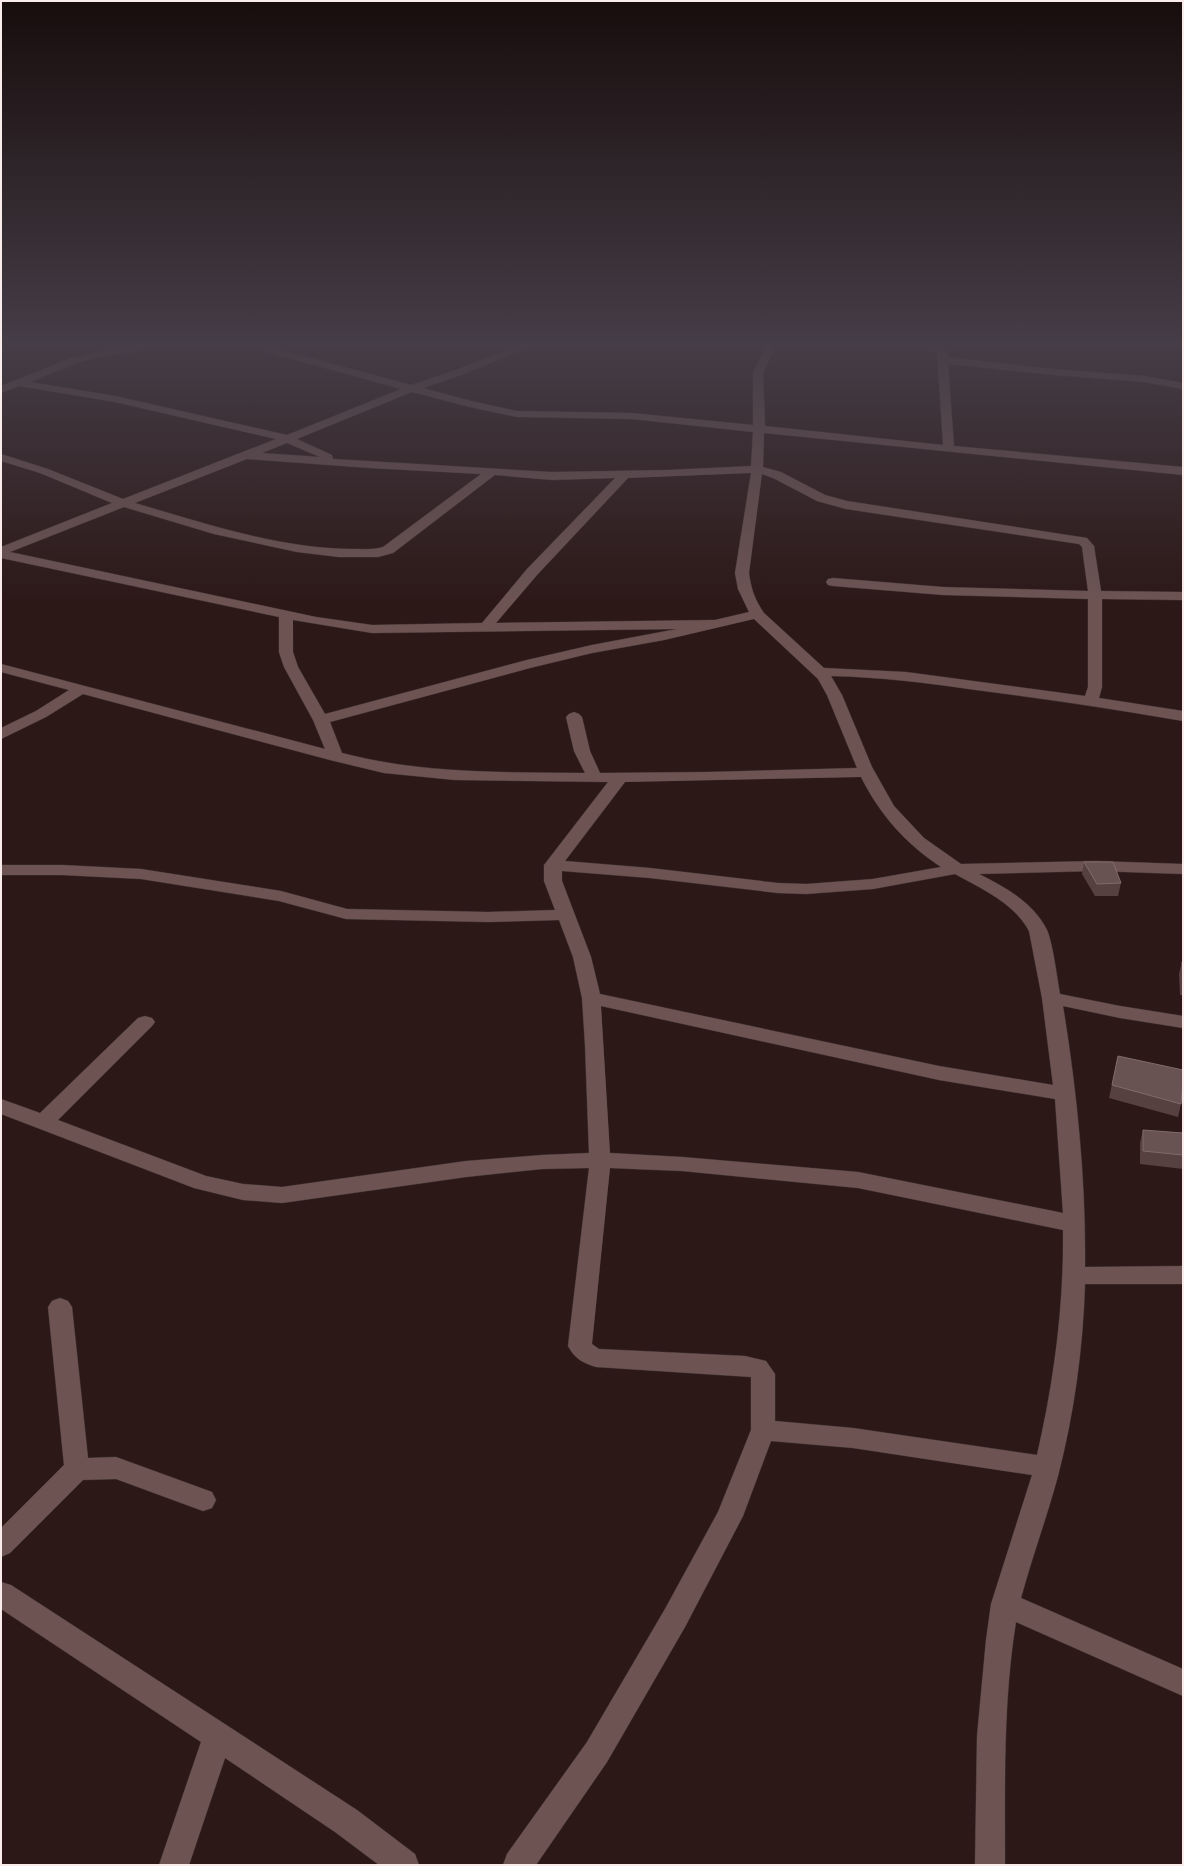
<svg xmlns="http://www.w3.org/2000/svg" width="1184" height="1866" font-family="'IBM Plex Sans',sans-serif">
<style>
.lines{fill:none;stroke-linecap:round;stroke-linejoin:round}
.minor-casing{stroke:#413232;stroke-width:1}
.minor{fill:#6d5453;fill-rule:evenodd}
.wall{fill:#564140}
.building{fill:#685352;stroke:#7f6b6a}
</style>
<rect width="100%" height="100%" fill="#2c1817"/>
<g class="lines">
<g class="minor-casing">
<path id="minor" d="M156,341h26l-5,3 -78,13 -20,5 -49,20 85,14 172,39 114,-46 -123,-34 -33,-14h15l26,10 125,34 45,-15 73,-29h15l-80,33 -41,14 48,13 46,10 115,2 121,12v-52l15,-32h10l-15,32 2,53 178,19 -6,-93 -41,-11c17,0 34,0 50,8l2,8 106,12 90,7 39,7v6l-39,-7 -90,-7 -106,-11 6,82 229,21v8l-419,-42 -1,34 18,5 44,23 22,6 240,37 7,8 7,45 82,1v8l-81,-1v88l-3,11 84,13v10c-69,-12 -138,-22 -207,-31 -48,-7 -96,-13 -145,-14l11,19 30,72 22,39 30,32 37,26 135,-3 87,3v10l-87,-3 -117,3c26,13 55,29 68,56 6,14 10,47 13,64l60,12 63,10v12l-63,-10 -57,-12c14,86 23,175 22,261l98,-1v18h-98c-2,65 -11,130 -27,192 -11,41 -26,81 -37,122l162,71v27l-167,-74c-13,80 -11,162 -11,243h-30l2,-129 9,-96 5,-36 41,-129 -179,-27 -82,-7 -28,75 -58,111 -78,135 -71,103h-33l4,-11 80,-112 78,-133 53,-97 33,-82v-53l-155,-10c-13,-4 -21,-8 -28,-21l21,-178 -47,1 -76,8 -184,26 -39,-3 -49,-12 -193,-74v-15l39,14 98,-95 7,-2 7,2 3,4 -3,4 -94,94 148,56 37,8 39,3 184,-26 76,-6 47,-2 -4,-108 -3,-47 -9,-41 -14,-37 -71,2 -142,-3 -67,-18 -138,-22 -79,-4h-61v-10h61l79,4 140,22 66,18 141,3 67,-2 -11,-29v-16l64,-83 -153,-2 -71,-7 -54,-13 -247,-66 -37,23 -45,22v-11l35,-17 33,-21 -68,-18v-8l324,85 -12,-29 -29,-53 -5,-15v-35l-278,-59v-11l111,-44 -72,-30 -39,-12v-7l47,15 75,30 153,-60 -161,-37 -96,-16 -18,7v-7l70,-28 28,-7zM412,392l58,15 47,10 115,2 121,13 -2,34 -83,4 -116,2 -219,-13 -1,-4 -35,-16zM287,443l33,14 -58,-4zM247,459l123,9 111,6 -98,73c-9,3 -20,2 -30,2 -72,0 -150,-26 -218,-46zM751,473l-16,100 3,16 11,23 -34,8 -219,3 41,-48 91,-97zM762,474l11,4 44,23 29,8 233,35 3,3 6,44 -145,-4 -110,-9 -5,1 -2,3 2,3 5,1 110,9 145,4v88l-3,9 -179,-24 -82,-4 -60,-55c-9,-13 -13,-24 -15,-40zM495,475l57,5 63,-2 -88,91 -45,54 -110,2 -56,-8 -306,-65 114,-45 90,27 83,18 42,5h39l15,-4zM754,619l64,60 9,16 30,73 -149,4 -108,1 -10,-22 -8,-34 -3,-3 -5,-2 -5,2 -3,3 8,34 11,22c-82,-1 -163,1 -243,-20l-12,-31 200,-54 62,-15 72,-13zM293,620l79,13 305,-4 -85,16 -65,15 -202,54 -27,-47 -5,-15zM861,777c19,38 45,67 80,90l-68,12 -67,5 -28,-1 -128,-15 -85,-7 60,-79zM562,871l88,7 128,15 28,1 67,-5 82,-15c27,15 59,29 74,57l13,67 11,87 -114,-19 -339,-72 -9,-37 -29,-76zM601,1006l338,74 116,19 8,114 -205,-41 -176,-15 -72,-4zM610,1168l72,3 176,17 205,42c1,76 -9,151 -26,225l-184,-27 -78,-7v-47l-9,-13 -21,-5 -146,-7 -7,-5z
M60,1298l8,3 4,6 16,151 28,-1 96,35 4,8 -4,8 -9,3 -87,-32 -33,1 -73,73 -9,4v-29l63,-63 -16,-158 4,-6z
M1,1582l10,3 346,225 58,44 4,11h-40l-44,-33 -110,-74 -36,107h-30l42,-123 -200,-133z"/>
</g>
<use href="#minor" class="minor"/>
</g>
<path class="wall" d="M1084,862l37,21 -3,13h-23l-13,-22z
M1182,962h1v33h-3l-1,-21z
M1118,1056l63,48 -3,13 -69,-19z
M1143,1130l40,3v36l-43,-5v-21z"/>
<path class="building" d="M1084,862h29l8,21 -24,1z
M1182,962h1v20z
M1118,1056l65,14v13l-2,21 -69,-19z
M1143,1130l40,3v22l-40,-4z"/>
<linearGradient id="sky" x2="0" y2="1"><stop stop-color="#180d0d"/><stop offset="0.57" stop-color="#453d47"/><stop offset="1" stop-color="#453d47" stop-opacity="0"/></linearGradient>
<rect width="1184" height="603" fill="url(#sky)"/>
<rect width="1184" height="1866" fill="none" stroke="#fbecec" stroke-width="4"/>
</svg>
